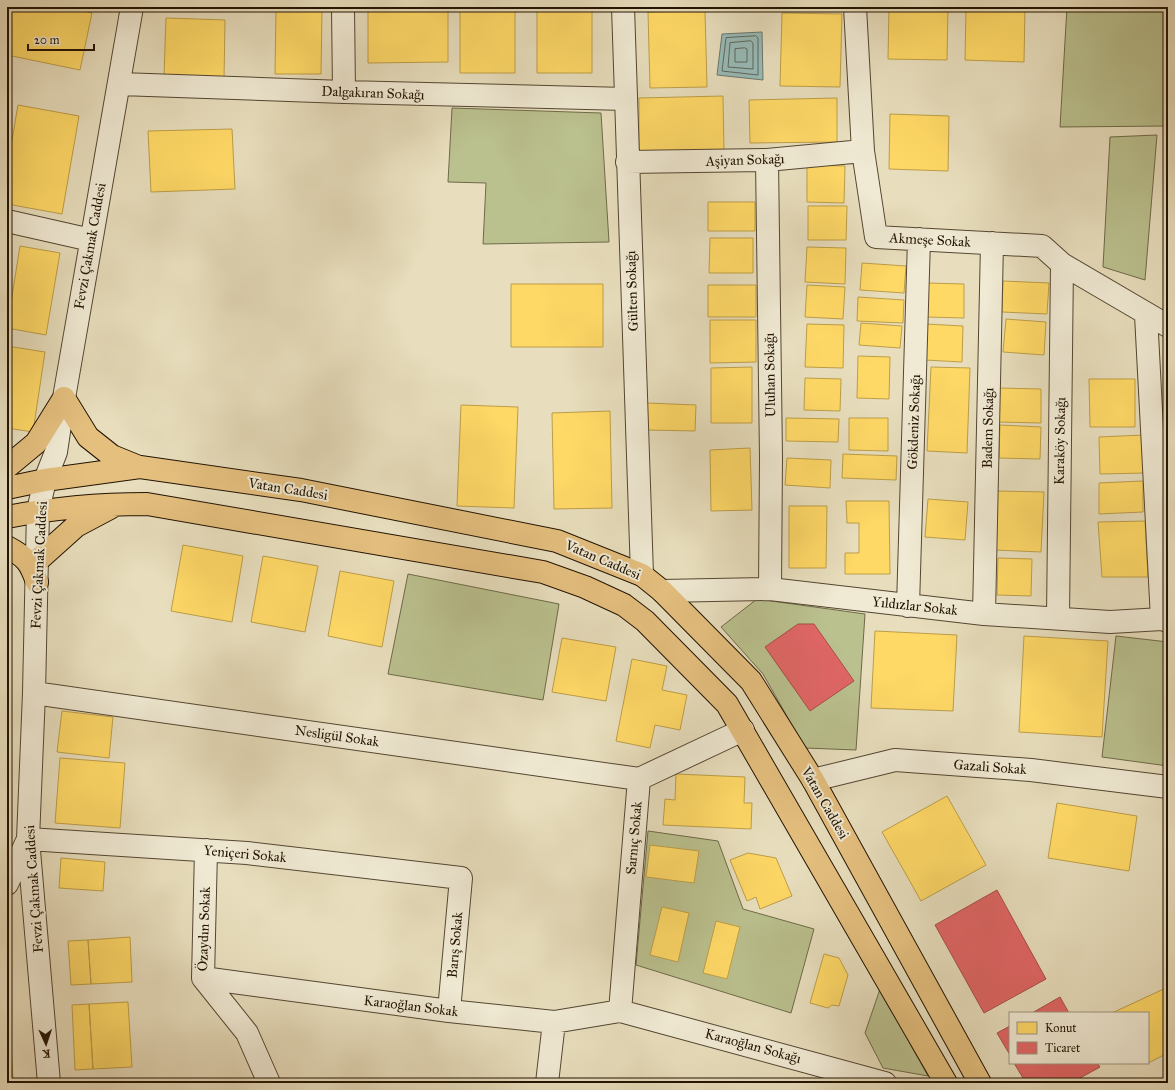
<svg xmlns="http://www.w3.org/2000/svg" width="1175" height="1090" font-family="'IM FELL Great Primer',serif">
<style>
.green{fill:#bac08e;stroke:#6e6a48}
.water{fill:#98bbb8;stroke:#69786f}
.homes{fill:#ffd966;stroke:#bd9e48}
.shops{fill:#e06666;stroke:#a74d48}
.lines{fill:none;stroke-linecap:round;stroke-linejoin:round}
.shore{stroke:#5d675d;stroke-width:1}
.minor-casing{stroke:#544631;stroke-width:24}
.major-casing{stroke:#221302;stroke-width:24}
.minor{stroke:#f0ead4;stroke-width:22}
.major{stroke:#e4bf7e;stroke-width:22}
.labels{text-anchor:middle;dominant-baseline:central;stroke-width:4;stroke-linejoin:round;paint-order:stroke}
.street-label{font-size:14px;fill:#221302;stroke:#f0ead4}
</style>
<rect width="100%" height="100%" fill="#e8debd"/>
<filter id="stains"><feTurbulence type="fractalNoise" baseFrequency=".005" numOctaves="4"/><feColorMatrix values="0 0 0 0 .2 0 0 0 0 .09 0 0 0 0 .02 0 0 0 .5 -.17"/></filter>
<radialGradient id="worn" r=".72"><stop offset=".6" stop-color="#630" stop-opacity="0"/><stop offset="1" stop-color="#630" stop-opacity=".3"/></radialGradient>
<path class="green" d="M1067,7h99v119l-106,1z
M452,108l149,5 8,129 -126,2 3,-61 -38,-1z
M1157,135l-12,145 -42,-13 7,-130z
M408,574l151,30 -16,96 -155,-26z
M757,599l108,15 -9,136 -51,-2 -42,-74 -42,-47z
M1116,636l52,6v124l-66,-9z
M648,831l70,10 25,68 71,20 -23,84 -155,-48z
M880,989l48,87 -45,-8 -18,-35z"/>
<path class="water" d="M762,32l1,48 -46,-5 5,-41z"/>
<path class="homes" d="M7,7h56l29,6 -12,57 -73,-15z
M368,7h80v55l-80,1z
M460,7h55v66h-55z
M537,7h55v66h-55z
M889,7h59l-1,53 -59,-1z
M966,7h59l-1,55 -59,-2z
M276,9h46l-1,65h-46z
M705,11l2,76 -57,1 -2,-76z
M782,13l60,1 -2,73 -60,-1z
M166,18l59,2 -1,59 -60,-2z
M723,96l1,58 -85,2v-58z
M837,98v44l-87,1 -1,-43z
M18,105l61,11 -17,98 -55,-10v-35z
M890,114l59,2 -1,55 -59,-2z
M232,129l3,60 -84,3 -3,-61z
M807,165l38,1 -1,37 -37,-1z
M708,202h47v29h-47z
M808,206h39l-1,34h-38z
M710,238h43v35h-44z
M20,246l40,7 -14,82 -39,-7z
M807,247l39,1 -1,36 -40,-2z
M862,263l44,3 -2,27 -44,-3z
M1003,281l46,2 -2,31 -45,-2z
M927,283l37,1v34l-37,-1z
M511,284h92v63h-92z
M708,285h48v32h-48z
M807,285l38,2 -2,32 -38,-2z
M858,297l46,3 -1,23 -46,-2z
M1006,319l40,3 -2,33 -41,-3z
M710,320h46v42l-46,1z
M861,323l41,3 -2,22 -41,-3z
M807,324l37,1 -1,43 -38,-1z
M926,324l37,2 -1,36 -37,-2z
M7,346l38,6 -12,80 -26,-4z
M858,356l32,1 -1,42 -32,-1z
M752,367v56h-41v-55z
M931,367l39,1 -3,85 -40,-2z
M805,378l36,1 -1,32 -36,-1z
M1089,379h46v48h-45z
M1165,380h3v46h-2z
M999,388l42,1v34l-42,-1z
M647,403l49,2 -1,26 -48,-1z
M461,405l57,2 -4,101 -57,-2z
M610,411l2,97 -58,1 -2,-96z
M786,418l53,1 -1,23 -52,-1z
M849,418h39v33l-39,-1z
M1000,425l41,2 -1,32 -41,-1z
M1144,435l1,38 -45,1 -1,-37z
M1164,436h4v35h-1z
M750,448l2,62 -41,1 -1,-61z
M843,454l54,2 -1,24 -54,-2z
M787,458l44,2 -1,28 -45,-3z
M1165,477h3v53z
M1143,481v31l-44,2v-31z
M997,491l47,1 -3,60 -46,-2z
M928,499l40,3 -3,38 -40,-3z
M846,501h43l1,73h-45v-21h14v-30h-12z
M789,506h38l-1,62h-37z
M1145,521l3,56h-46l-4,-55z
M183,545l60,11 -11,66 -61,-11z
M263,556l55,10 -13,66 -54,-10z
M998,558l34,1 -1,37 -34,-1z
M340,571l54,10 -12,66 -54,-11z
M875,631l82,4 -4,76 -82,-3z
M1024,636l84,5 -6,96 -83,-5z
M562,638l54,9 -10,54 -54,-9z
M632,659l35,7 -5,24 25,5 -7,35 -25,-5 -5,23 -34,-7z
M62,711l51,6 -4,41 -52,-6z
M60,758l65,5 -5,65 -65,-5z
M676,774l69,3 -1,26h8l-1,26 -88,-4 2,-26 10,1z
M947,796l39,69 -65,36 -39,-69z
M1057,803l80,13 -8,55 -81,-13z
M650,845l49,6 -5,32 -48,-6z
M748,853l28,5 16,38 -32,13 -4,-12 -9,4 -17,-41z
M61,858l44,4 -2,29 -44,-3z
M662,907l27,6 -11,49 -28,-7z
M716,921l24,6 -13,52 -24,-6z
M130,937l2,45 -41,2 -3,-44z
M88,940l3,44 -20,1 -3,-44z
M824,954l15,4 9,17 -9,31 -7,-1 -4,3 -18,-5z
M7,983l6,96 -6,-3z
M1168,987v66l-20,10v-50h-36z
M128,1002l4,65 -39,2 -4,-65z
M89,1004l4,65 -18,1 -3,-65z"/>
<path class="shops" d="M798,624h16l40,57 -44,30 -45,-64z
M997,890l49,89 -62,34 -49,-88z
M1060,997l9,16h-37z
M1010,1026v29l-13,-22z
M1014,1063h83l3,4 -29,16h-45z"/>
<g class="lines">
<path class="shore" d="M756,36l2,2v37l-36,-4 4,-33z
M751,41l2,2v26l-25,-2 2,-24z
M745,48l2,1v13h-12v-13z"/>
<g class="minor-casing">
<path id="minor" d="M343,7l1,85
M623,7l19,568
M855,7l8,144 13,86 166,9 20,18 106,62
M120,84l224,8 282,7
M767,160l4,298 -1,131
M627,162l140,-2 96,-9
M7,221l84,19
M1146,315l16,304
M662,591l108,-2 214,25 126,8 52,-3 6,2
M908,606l11,-367
M984,614l8,-371
M1058,618l4,-354
M34,693l605,86
M813,780l82,-20 136,10 137,17
M206,850l-3,128 44,55 22,50
M7,884l21,-45 219,14 214,25 -12,133
M203,978l246,33 105,11 66,-11 265,72
M620,1011l19,-232 104,-49
M49,1083l-21,-244 6,-146 4,-182 7,-31 11,-28 8,-54 68,-391
M547,1083l7,-61"/>
</g>
<g class="major-casing">
<path id="major" d="M7,467l29,-24 28,-45 24,39 24,19 27,11
M7,488l38,-8 95,-13 161,23 256,51 85,34 20,16 89,90 62,99 167,303
M7,517c46,-9 93,-13 140,-13l396,68 42,15 39,18 21,16 82,83 219,379
M7,547c19,10 23,15 30,35
M37,561l39,-35 34,-18"/>
</g>
<use href="#minor" class="minor"/>
<use href="#major" class="major"/>
</g>
<g class="labels">
<g class="street-label">
<text transform="translate(373 93) rotate(2)">Dalgakıran Sokağı</text>
<text transform="translate(745 160) rotate(-2)">Aşiyan Sokağı</text>
<text transform="translate(930 240) rotate(3)">Akmeşe Sokak</text>
<text transform="translate(90 246) rotate(-80)">Fevzi Çakmak Caddesi</text>
<text transform="translate(632 291) rotate(-92)">Gülten Sokağı</text>
<text transform="translate(770 375) rotate(-91)">Uluhan Sokağı</text>
<text transform="translate(914 422) rotate(-88)">Gökdeniz Sokağı</text>
<text transform="translate(988 428) rotate(-89)">Badem Sokağı</text>
<text transform="translate(1060 441) rotate(-89)">Karaköy Sokağı</text>
<text transform="translate(288 489) rotate(9)">Vatan Caddesi</text>
<text transform="translate(603 560) rotate(23)">Vatan Caddesi</text>
<text transform="translate(39 565) rotate(-87)">Fevzi Çakmak Caddesi</text>
<text transform="translate(915 606) rotate(6)">Yıldızlar Sokak</text>
<text transform="translate(337 736) rotate(8)">Nesligül Sokak</text>
<text transform="translate(990 767) rotate(4)">Gazali Sokak</text>
<text transform="translate(825 803) rotate(60)">Vatan Caddesi</text>
<text transform="translate(634 838) rotate(-85)">Sarnıç Sokak</text>
<text transform="translate(245 854) rotate(5)">Yeniçeri Sokak</text>
<text transform="translate(34 889) rotate(-94)">Fevzi Çakmak Caddesi</text>
<text transform="translate(204 929) rotate(-88)">Özaydın Sokak</text>
<text transform="translate(455 945) rotate(-85)">Barış Sokak</text>
<text transform="translate(411 1006) rotate(7)">Karaoğlan Sokak</text>
<text transform="translate(753 1046) rotate(15)">Karaoğlan Sokağı</text>
</g>
</g>
<rect width="1175" height="1090" fill="none" stroke="#e8debd" stroke-width="24"/>
<rect x="8" y="8" width="1159" height="1074" fill="none" stroke="#221302" stroke-width="2"/>
<rect x="12" y="12" width="1151" height="1066" fill="none" stroke="#221302"/>
<rect x="1009" y="1012" width="140" height="52" fill="#f0ead4" stroke="#9e9480"/>
<rect x="1017" y="1022" width="20" height="12" fill="#ffd966" stroke="#9e9480"/>
<text x="1045" y="1032" font-size="12" fill="#221302">Konut</text>
<rect x="1017" y="1042" width="20" height="12" fill="#e06666" stroke="#9e9480"/>
<text x="1045" y="1052" font-size="12" fill="#221302">Ticaret</text>
<g transform="translate(46 1044) rotate(177)" stroke="#f0ead4" stroke-width="3" paint-order="stroke">
<path d="M0-3L7 15L0 10L-7 15Z" fill="#221302"/>
<text y="-6" font-size="11" font-weight="bold" text-anchor="middle" fill="#221302">K</text>
</g>
<path d="M28 44v6h66v-6" fill="none" stroke="#221302" stroke-width="2"/>
<text x="34" y="44" font-size="12" fill="#221302" stroke="#f0ead4" stroke-width="3" paint-order="stroke">20 m</text>
<rect width="100%" height="100%" filter="url(#stains)"/>
<rect width="100%" height="100%" fill="url(#worn)"/>
</svg>
